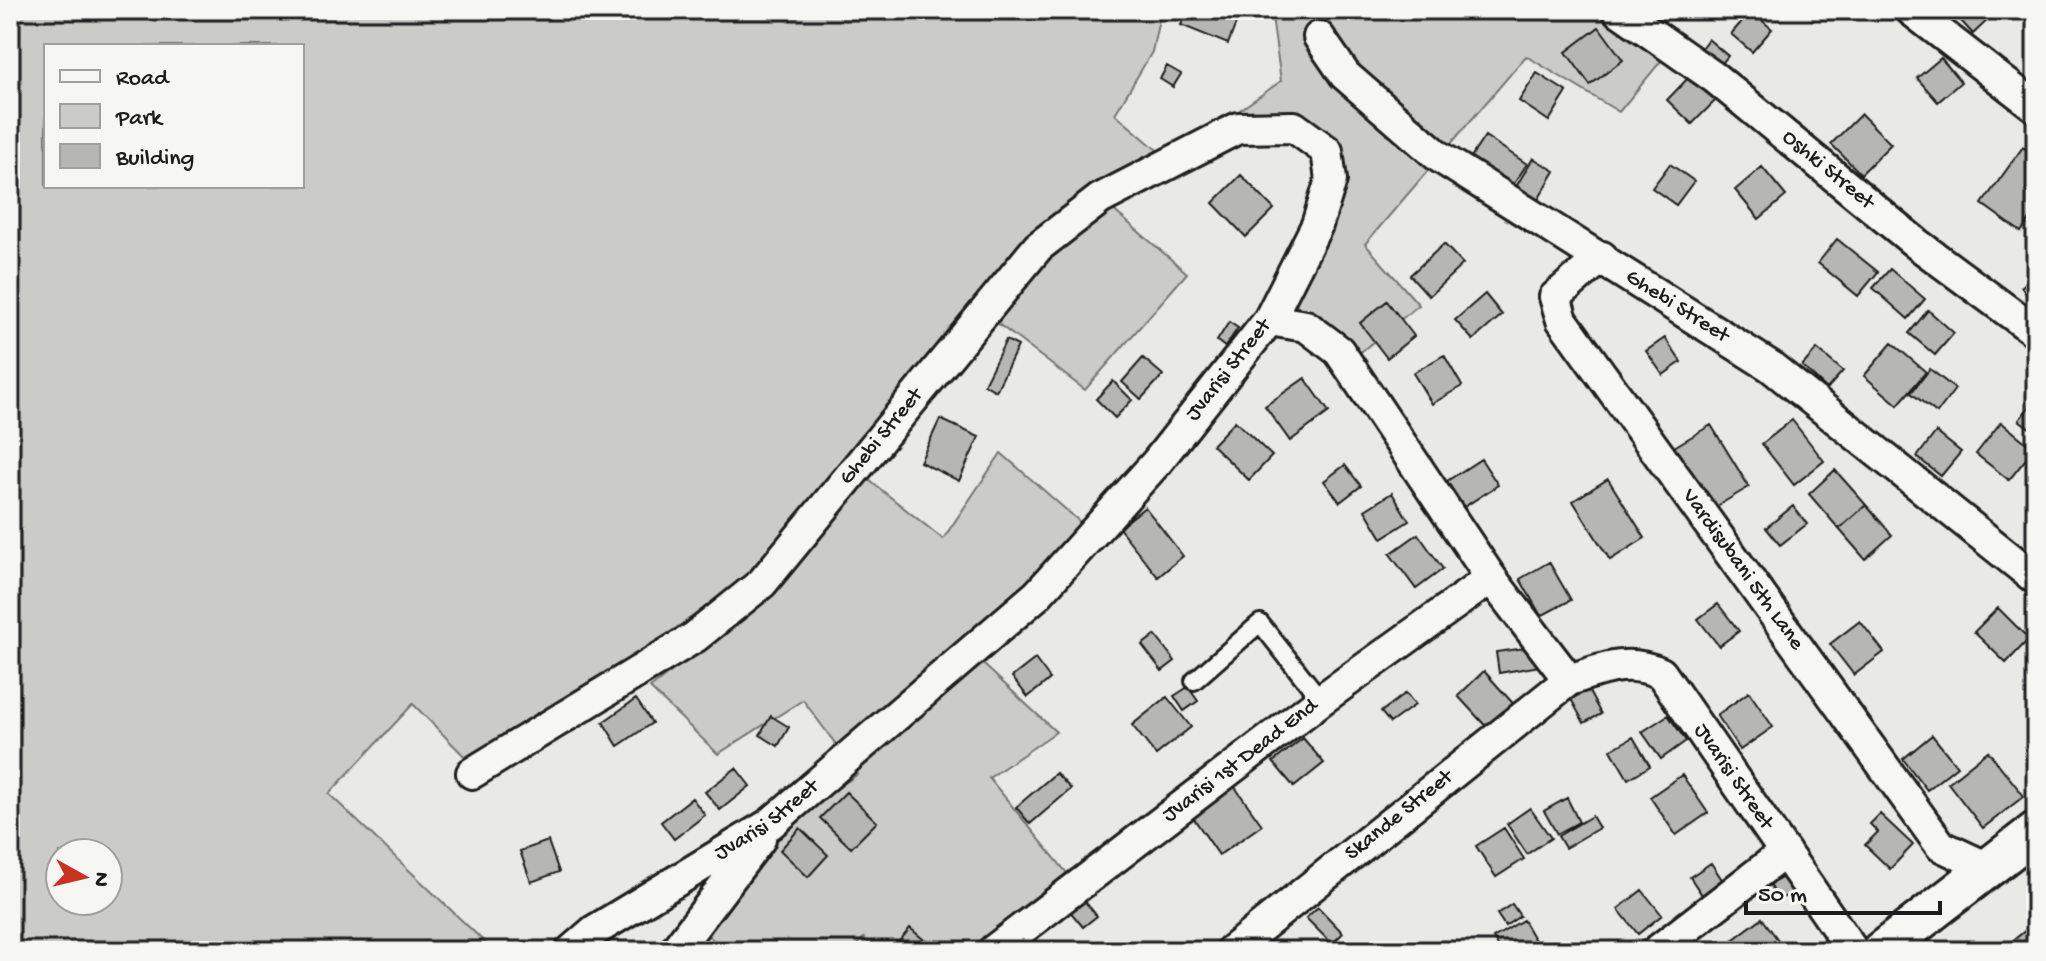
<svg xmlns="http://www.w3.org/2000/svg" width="2046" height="961" font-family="'Gochi Hand',sans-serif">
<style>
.green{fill:#cbcbc7;stroke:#747472;stroke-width:2;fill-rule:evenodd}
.building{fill:#b6b6b3;stroke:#1c1c1c;stroke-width:2}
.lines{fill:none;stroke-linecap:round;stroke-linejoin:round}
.service-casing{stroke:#1c1c1c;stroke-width:22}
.minor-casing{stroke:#1c1c1c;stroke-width:36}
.tertiary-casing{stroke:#1c1c1c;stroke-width:44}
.service{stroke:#f6f6f2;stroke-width:16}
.minor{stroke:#f6f6f2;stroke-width:30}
.tertiary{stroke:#f6f6f2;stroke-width:38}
.labels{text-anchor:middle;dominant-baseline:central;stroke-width:7;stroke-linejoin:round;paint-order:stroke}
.street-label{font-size:22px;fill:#1c1c1c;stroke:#f6f6f2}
</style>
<rect width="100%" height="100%" fill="#e9e9e5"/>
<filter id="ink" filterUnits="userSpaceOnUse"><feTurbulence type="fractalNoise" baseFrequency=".0125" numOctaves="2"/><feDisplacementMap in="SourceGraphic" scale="16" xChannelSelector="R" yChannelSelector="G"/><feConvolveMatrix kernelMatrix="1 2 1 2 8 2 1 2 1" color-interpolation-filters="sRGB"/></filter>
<g filter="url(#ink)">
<path class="green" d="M10,10h1151l-9,42 -37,62 48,41 -61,35 -342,378 -120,86 -168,110 -59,-60 -84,90 165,157h-484zM46,46h256v140h-256zM60,853h48v48h-48z
M1271,10h384l-17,26 28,19 -47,57 -93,-56 -161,188 54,61 -62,50 -35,-35 -33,-18 59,-121 -5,-31 -33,-29 -73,-9 44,-31z
M1111,208l76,65 -102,117 -93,-71 56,-68z
M1001,453l102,89 -69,77 -51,45 73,68 -67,46 78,95 -95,78h-96l-12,-13 -14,13h-124l-21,-18 64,-97 89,-62 -55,-74 -85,54 -68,-66 122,-94 93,-117 78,62z"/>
<path class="building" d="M1187,10h46l7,3 -12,31 -47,-19z
M1951,10h38l4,5 -20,19z
M1751,11l21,18 -20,23 -21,-18z
M1599,27l24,33 -33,25 -24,-33z
M1708,39l20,17 -9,11 -20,-16z
M1941,58l20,24 -23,20 -21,-24z
M1167,66l14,8 -8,13 -13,-8z
M1537,73l30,19 -18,29 -30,-20z
M1691,75l25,25 -24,24 -25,-24z
M1861,114l30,30 -30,30 -30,-30z
M1485,136l42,28 -16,24 -42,-28z
M2023,147l13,9v55l-15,21 -39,-28z
M1533,158l22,13 -20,34 -22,-13z
M1670,164l24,17 -18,24 -24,-17z
M1762,167l24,29 -27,23 -24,-29z
M1241,175l33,34 -28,28 -33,-34z
M1837,239l41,33 -20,24 -40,-33z
M1444,244l19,20 -34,32 -19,-21z
M1890,269l35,30 -17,20 -35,-31z
M2036,275v32l-15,-20z
M1485,294l17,21 -29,25 -18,-20z
M1387,301l27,35 -27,22 -27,-35z
M1928,310l26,23 -19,22 -26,-22z
M1229,322l9,6 -13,19 -8,-6z
M1665,338l16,24 -18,13 -17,-24z
M1006,340l12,6 -22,45 -12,-7z
M1892,343l34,29 -28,33 -34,-29z
M1817,349l26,22 -16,18 -25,-23z
M1444,355l18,31 -30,18 -19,-31z
M1143,358l20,17 -22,24 -19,-17z
M1930,369l25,20 -18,24 -26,-20z
M1305,378l24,34 -39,29 -25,-35z
M1113,381l19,19 -17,18 -19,-19z
M2036,398v33l-1,1 -16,-12z
M940,419l39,18 -20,44 -39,-19z
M1792,420l32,41 -30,24 -32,-41z
M1235,421l37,35 -23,24 -37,-35z
M2001,422l33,27 -25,31 -33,-26z
M1711,425l38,62 -37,22 -38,-62z
M1936,432l25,20 -20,24 -24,-19z
M1481,459l17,26 -34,22 -17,-26z
M1345,465l16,21 -21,16 -16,-21z
M1835,470l31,35 -27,24 -30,-35z
M1608,479l37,59 -35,22 -37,-59z
M1392,493l17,28 -27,17 -17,-28z
M1866,505l26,30 -27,24 -26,-30z
M1793,506l14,18 -27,21 -14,-17z
M1145,507l38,49 -25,21 -39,-49z
M1418,534l25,35 -27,20 -26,-35z
M1549,562l22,38 -30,16 -21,-37z
M1718,604l21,27 -20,15 -21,-27z
M1998,608l31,31 -23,24 -32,-31z
M1860,621l24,31 -30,23 -24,-31z
M1155,635l20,26 -13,10 -20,-26z
M1532,647l8,19 -41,7 -3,-21z
M1035,659l15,20 -22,18 -16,-20z
M1484,671l34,38 -26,24 -34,-37z
M1188,687l10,14 -14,10 -10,-15z
M1588,690l13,24 -17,9 -13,-24z
M1749,692l24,35 -33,23 -23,-35z
M1406,693l9,12 -25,18 -9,-11z
M1167,697l24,30 -35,28 -24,-30z
M636,699l16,24 -34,23 -15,-24z
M1668,715l18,26 -25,18 -19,-27z
M771,716l18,11 -11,19 -18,-11z
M1932,735l25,31 -30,24 -24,-31z
M1633,737l17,29 -22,13 -17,-29z
M1303,738l21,25 -30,24 -21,-25z
M1988,751l36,45 -41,32 -35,-45z
M736,768l14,18 -30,24 -15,-18z
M1056,773l15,16 -41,35 -14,-17z
M1682,775l26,38 -32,22 -26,-38z
M1232,783l30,42 -43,30 -29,-42z
M846,792l31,30 -26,26 -31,-30z
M692,798l13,17 -31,24 -13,-17z
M1567,798l12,24 -22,12 -13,-23z
M1530,808l21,30 -24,16 -20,-30z
M1880,814l33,31 -23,24 -25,-24 13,-13 -8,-8z
M1592,816l7,12 -34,20 -7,-12z
M800,828l28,27 -20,22 -28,-27z
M1504,828l20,31 -28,18 -20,-31z
M548,841l11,31 -28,10 -11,-31z
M1711,863l12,18 -21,14 -12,-18z
M1787,875l8,17 -17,8 -8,-16z
M1642,890l20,25 -24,19 -20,-25z
M1082,898l15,18 -14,11 -15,-18z
M1512,904l8,12 -15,10 -8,-12z
M1318,907l25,26 -11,11 -26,-26z
M1762,918l19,26 -10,7h-28l-9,-12z
M1523,920l18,31h-40l-8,-13z
M2030,927l6,7v17h-26l-4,-5z
M910,928l26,22v1h-44z"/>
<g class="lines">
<g class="service-casing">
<path id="service" d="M1194,681l66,-58 61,77"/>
</g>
<g class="minor-casing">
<g id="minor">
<path id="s1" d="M1618,10l97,68 202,166 119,88"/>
<path d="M1911,10l125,97"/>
<path id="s2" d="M1319,37l26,38 93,81 332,210 266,213"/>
<path id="s3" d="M1602,257l-47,40 7,23 379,526 47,22"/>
<path id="s4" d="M472,773l223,-136 67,-54 276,-336 62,-48 138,-71 56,-1 33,24 4,29 -14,45 -48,95"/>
<path id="s5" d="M571,951l23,-20 176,-107 267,-229 120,-133 112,-142 37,6 33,25 152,227 78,102c34,-11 58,-22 92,-7l192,278"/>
<path d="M675,951l85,-112"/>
<path id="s6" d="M993,951l328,-251 170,-122"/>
<path id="s7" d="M1231,951l338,-271"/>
<path d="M1657,951l128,-99"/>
</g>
</g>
<g class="tertiary-casing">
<path id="tertiary" d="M1881,951l155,-120"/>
</g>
<use href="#service" class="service"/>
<use href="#minor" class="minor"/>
<use href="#tertiary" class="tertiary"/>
</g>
</g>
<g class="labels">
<g class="street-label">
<text stroke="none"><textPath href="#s1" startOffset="264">Oshki Street</textPath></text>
<text stroke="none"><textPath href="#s2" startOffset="452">Ghebi Street</textPath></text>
<text stroke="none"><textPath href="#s5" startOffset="884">Jvarisi Street</textPath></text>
<text stroke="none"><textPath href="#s4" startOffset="536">Ghebi Street</textPath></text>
<text stroke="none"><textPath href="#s3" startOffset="394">Vardisubani 5th Lane</textPath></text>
<text stroke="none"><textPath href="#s6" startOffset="312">Jvarisi 1st Dead End</textPath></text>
<text stroke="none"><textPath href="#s5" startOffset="1650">Jvarisi Street</textPath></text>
<text stroke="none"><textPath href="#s7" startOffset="216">Skande Street</textPath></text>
<text stroke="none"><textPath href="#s5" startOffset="236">Jvarisi Street</textPath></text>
</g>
</g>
<rect width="2046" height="961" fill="none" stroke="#f6f6f2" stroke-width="40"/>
<rect x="20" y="20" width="2006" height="921" fill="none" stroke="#1c1c1c" stroke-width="3" filter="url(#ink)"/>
<rect x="44" y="44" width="260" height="144" fill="#f6f6f2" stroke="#9f9f9c" stroke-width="2"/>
<rect x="60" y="70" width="40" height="12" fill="#f6f6f2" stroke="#9f9f9c" stroke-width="2"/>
<text x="116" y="84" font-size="24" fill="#1c1c1c">Road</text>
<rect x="60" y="104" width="40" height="24" fill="#cbcbc7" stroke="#9f9f9c" stroke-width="2"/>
<text x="116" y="124" font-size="24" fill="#1c1c1c">Park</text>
<rect x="60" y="144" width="40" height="24" fill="#b6b6b3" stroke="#9f9f9c" stroke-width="2"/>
<text x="116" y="164" font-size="24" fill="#1c1c1c">Building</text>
<g transform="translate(84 877) rotate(98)"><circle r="38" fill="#f6f6f2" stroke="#9f9f9c" stroke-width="2"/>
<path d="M0-6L14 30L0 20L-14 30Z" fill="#c8321e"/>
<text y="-12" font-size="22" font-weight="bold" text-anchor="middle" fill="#1c1c1c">N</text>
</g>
<path d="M1746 901v12h194v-12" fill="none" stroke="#1c1c1c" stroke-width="4"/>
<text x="1758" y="901" font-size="24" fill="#1c1c1c" stroke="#f6f6f2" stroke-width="6" paint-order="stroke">50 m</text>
</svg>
